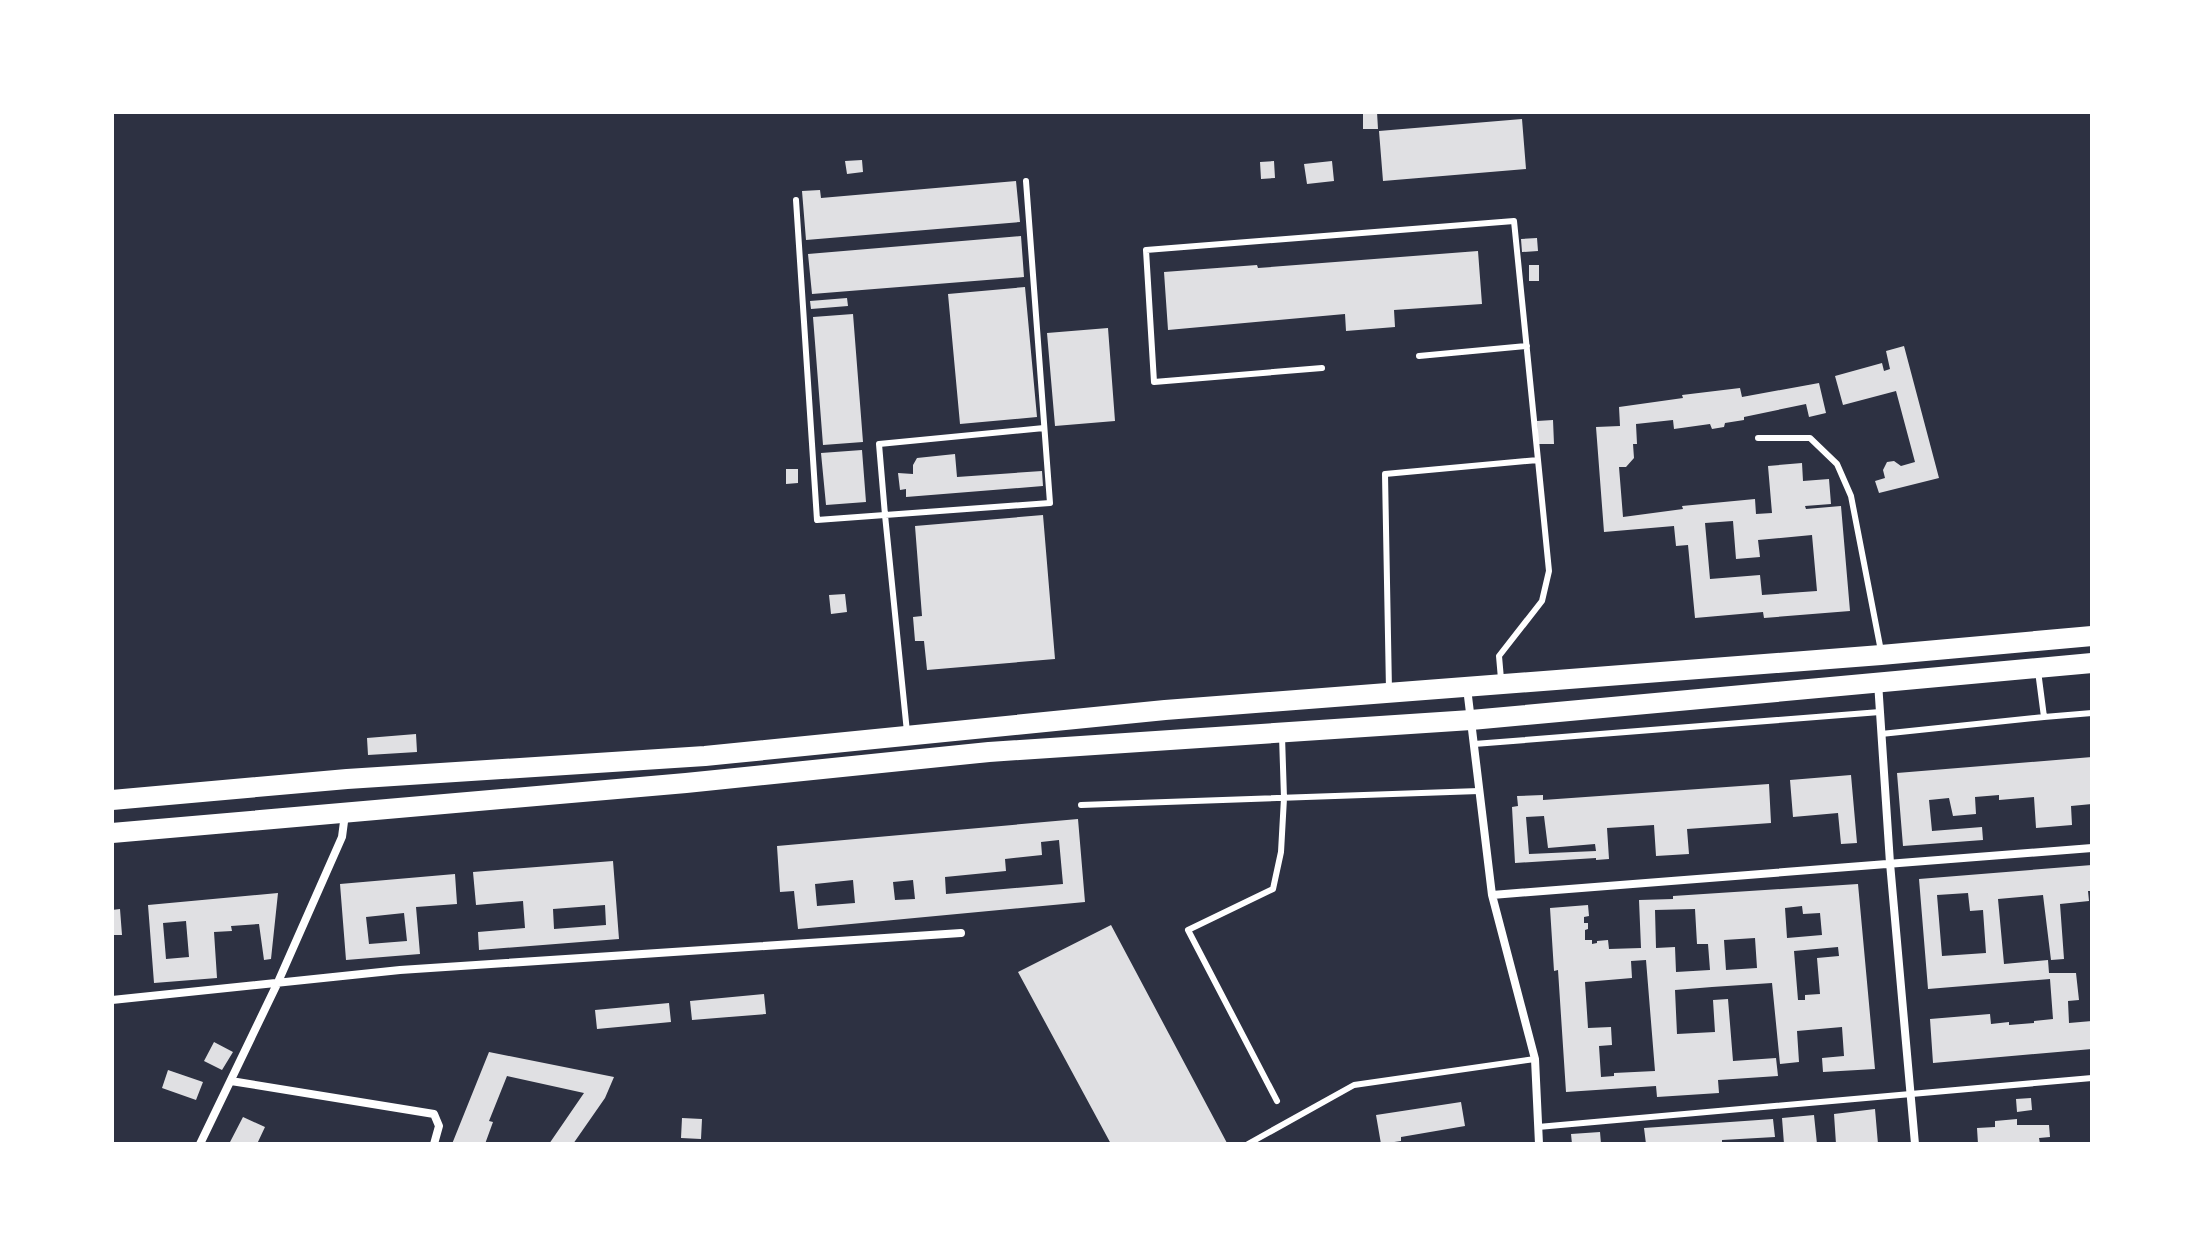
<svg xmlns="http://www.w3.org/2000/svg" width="2204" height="1256" font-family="'Sofia Sans Condensed',sans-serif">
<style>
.building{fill:#e0e0e3;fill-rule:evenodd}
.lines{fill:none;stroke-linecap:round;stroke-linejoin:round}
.service{stroke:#fff;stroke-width:6}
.minor{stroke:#fff;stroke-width:8}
.trunk{stroke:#fff;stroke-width:20}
</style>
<rect width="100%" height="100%" fill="#2d3142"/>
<path class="building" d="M1363,112h14l1,17h-15z
M1522,119l4,50 -143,12 -4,-50z
M862,160l1,12 -16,2 -2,-13z
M1274,161l1,17 -14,1 -1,-17z
M1332,161l2,20 -27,3 -3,-20z
M1016,181l4,41 -214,18 -4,-49 18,-1 1,8z
M1021,236l3,41 -212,17 -4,-40z
M1537,238l1,13 -16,1 -1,-13z
M1478,251l4,53 -88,6 1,17 -49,4 -1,-17 -177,16 -4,-58 93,-7 1,3z
M1529,265h10v16h-10z
M1025,287l12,130 -77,7 -12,-130z
M847,298l1,8 -37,3 -1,-8z
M853,314l10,128 -40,3 -10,-128z
M1108,328l7,93 -60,5 -8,-93z
M1904,346l35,132 -60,15 -4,-12 10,-3 -2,-8 4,-8 7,-1 7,5 14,-4 -19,-71 -53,14 -8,-29 47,-13 2,8 6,-2 -4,-18z
M1819,383l7,30 -17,4 -3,-13 -62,13v3l-19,3 -1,4 -12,2 -2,-5 -36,5 -1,-9 -37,4 1,20h-4l1,14 -8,9h-7l4,50 60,-8 -1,-3 73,-7 1,15 16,-1 -4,-47 34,-3 1,18 26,-2 2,25 -26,2 1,3 35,-3 9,105 -86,7 -1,-6 -68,6 -7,-73 -12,1 -2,-20 -70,6 -8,-105 24,-1 -1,-19 64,-9 -1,-3 58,-7 2,9zM1733,521l3,38 24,-2 -2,-17 54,-5 5,56 -55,4 -2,-20 -50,4 -5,-56z
M1553,420l1,24h-16l-1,-23z
M862,450l4,52 -40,3 -5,-52z
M955,454l2,23 85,-6 1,15 -137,11v-8l-6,1 -2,-17 15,1v-9l4,-7z
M786,469h12v14l-12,1z
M1043,515l12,144 -128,11 -3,-29h-9l-2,-24 9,-1 -7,-90z
M845,594l2,18 -16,2 -2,-19z
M416,734l1,18 -49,3 -1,-17z
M2092,757v47l-21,2 1,19 -36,3 -2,-31 -35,3v-5l-24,2 1,17 -23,2 -4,-18 -20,2 3,31 50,-4 1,13 -80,6 -6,-73z
M1851,775l6,68 -16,1 -3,-31 -45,4 -3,-37z
M1769,784l2,39 -84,6 2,25 -33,2 -2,-31 -47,3 2,31 -13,1v-2l-81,5 -3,-56 6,-1 -1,-10 26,-1v5zM1544,816l4,32 47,-4 1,7 -67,3 -3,-37z
M1078,819l7,83 -287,27 -4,-38 -14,1 -3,-46zM1059,840l4,44 -117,10 -1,-17 61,-6 -1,-12 37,-4 -1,-13zM853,880l2,23 -38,3 -2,-22zM913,880l2,19 -20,1 -2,-18z
M613,861l6,78 -140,11 -1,-18 47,-4 -2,-27 -47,4 -3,-33zM605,905l1,20 -52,4 -1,-20z
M2092,865v26h-4l1,10 -29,3 4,55 -13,1 -8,-65 -45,4 6,65 44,-4 1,13h27l3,27 -11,1 1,22 23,-2v28l-159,14 -3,-44 60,-5 1,10 18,-2v3l25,-2v-2l19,-2 -3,-40 -122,10 -9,-110zM1968,893l2,18 13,-1 3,43 -44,3 -5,-61z
M455,874l2,30 -41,3 4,47 -74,6 -6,-76zM404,913l3,28 -38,3 -3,-27z
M1858,884l17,185 -52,3 -1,-14 22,-2 -2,-29 -45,4 2,31 -19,2 -8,-81 -60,4 -37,3 2,44 38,-2 -2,-32 15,-1 5,62 43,-3 2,18 -60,4 1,13 -62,4 -1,-11 -90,6 -8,-122 -4,1 -4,-63 38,-3 1,11 -5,1v6h4v6l-3,1v10h7v4l5,-1v-2l11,-1 1,9 32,-1 -2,-48 34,-1v-3zM1802,906l1,8 17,-1 2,22 -35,3 -2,-30zM1695,909l2,35h11l2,26 -34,2 -1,-25 -19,1 -1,-38zM1755,938l2,30 -31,2 -2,-30zM1838,947l1,9 -22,2 3,36 -15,1v5h-7l-4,-49zM1646,960l9,111 -41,2v3l-13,1 -2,-31 13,-1 -1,-18 -23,1 -3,-46 47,-4 -1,-17z
M278,893l-7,66 -7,1 -5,-36 -28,2 1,5 -18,1 3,46 -63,5 -6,-78zM186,921l3,36 -23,2 -3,-36z
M120,909l2,26h-10v-25z
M1111,925l116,218 -116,1 -93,-172z
M764,994l2,20 -74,6 -2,-19z
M669,1003l2,19 -74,7 -2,-19z
M214,1042l19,10 -11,18 -18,-9z
M489,1052l125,25 -9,21 -32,46h-24l35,-51 -77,-17 -18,45 4,1 -8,22h-33z
M168,1070l35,12 -7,18 -34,-12z
M2031,1098l1,12 -15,2 -1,-13z
M1461,1102l4,24 -64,11v4l-20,3 -5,-29z
M1875,1109l3,35h-42l-2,-30z
M1814,1115l3,29h-33l-2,-26z
M243,1117l22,10 -8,17h-28z
M682,1118l20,1 -1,20 -20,-1z
M1773,1119l2,18 -53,3v4h-76l-2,-16z
M2017,1119v6h32l1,12 -11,1 1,6h-62l-1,-16 18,-1v-6z
M1600,1132l1,12h-29l-1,-10z"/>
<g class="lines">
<path class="service" d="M796,200l21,320 68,-5 -6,-71 165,-16
M1419,356l108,-10
M1322,368l-168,14 -8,-132 368,-29 24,239
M1758,438h52l27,26 14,32 30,155
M2038,671l6,46 48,-4
M1389,690l-4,-216 153,-14 11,111 -7,30 -43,55 2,23
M907,732l-22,-217 165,-12 -24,-322
M1881,734l163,-17
M1474,744l406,-32
M1081,805l398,-14
M1277,1101l-89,-171 85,-41 8,-37 3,-54 -2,-62
M1538,1127l554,-49
M1248,1144l106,-59 181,-26"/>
<path class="minor" d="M1878,682l12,181 25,281
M1467,688l25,207 43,164 4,85
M1492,895l600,-47
M112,1000l288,-30 561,-37
M231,1081l203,33 5,12 -5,18
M200,1144l78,-162 64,-145 3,-23"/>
<path class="trunk" d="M112,800l235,-21 358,-23 460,-46 716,-55 211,-19
M112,833l574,-50 303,-31 482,-32 621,-57"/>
</g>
<rect width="2204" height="1256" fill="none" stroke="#ffffff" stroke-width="228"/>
</svg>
